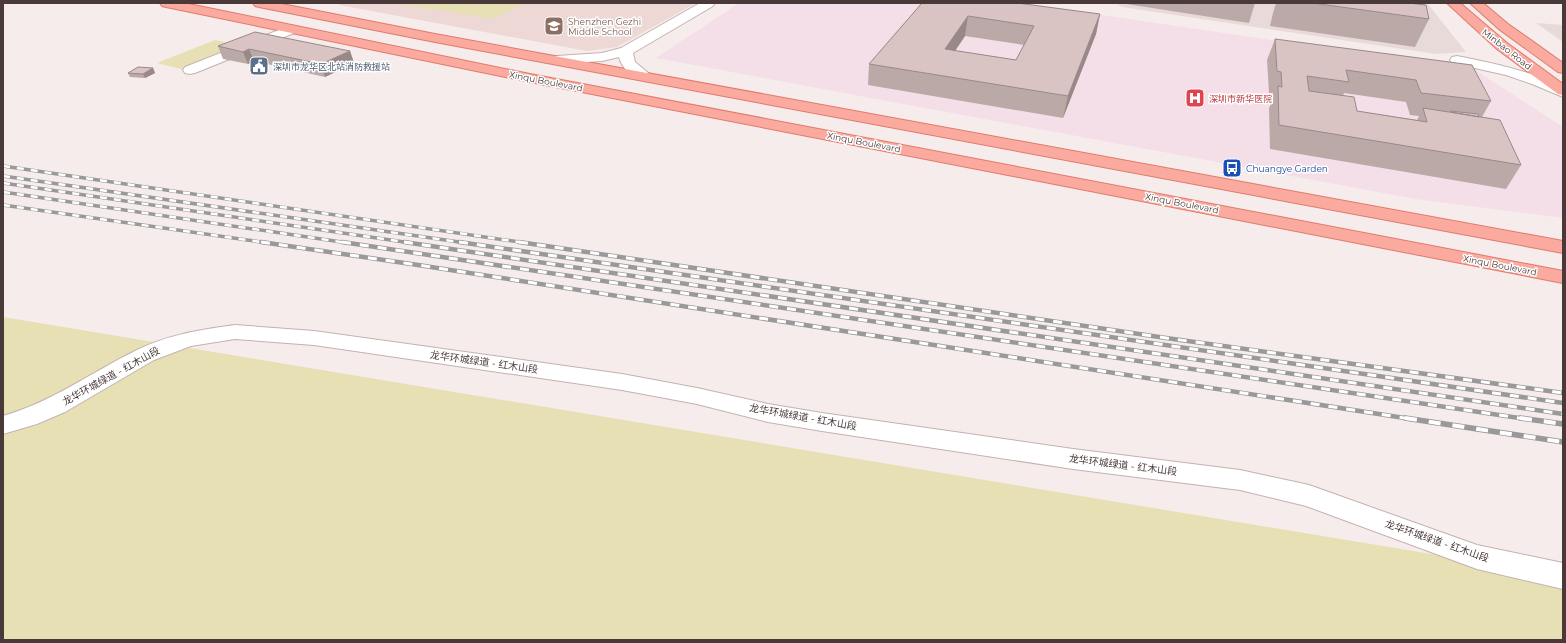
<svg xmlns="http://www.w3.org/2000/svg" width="1566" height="643" font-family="Montserrat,'Noto Sans SC',sans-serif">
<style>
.residential{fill:#e8dad9}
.education{fill:#edd8d5}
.medical{fill:#f4dfe8}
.green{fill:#e7e0b5}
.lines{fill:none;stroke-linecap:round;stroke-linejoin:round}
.minor-casing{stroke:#c3b2b0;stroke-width:2}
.major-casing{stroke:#e07b6d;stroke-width:2}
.minor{fill:#fff;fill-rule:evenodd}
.major{fill:#faaa9e;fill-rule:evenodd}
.rail-far2-casing{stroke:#999;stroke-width:3.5}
.rail-far1-casing{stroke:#999;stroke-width:4.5}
.rail-casing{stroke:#999;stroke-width:5.5}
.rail-far2{stroke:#fff;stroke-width:2.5;stroke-dasharray:7;stroke-linecap:butt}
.rail-far1{stroke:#fff;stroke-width:3;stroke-dasharray:9;stroke-linecap:butt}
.rail{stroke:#fff;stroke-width:4;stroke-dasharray:12;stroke-linecap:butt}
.wall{fill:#bba9a8;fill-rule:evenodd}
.shaded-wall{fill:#988988}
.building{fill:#d9c4c3;stroke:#988988;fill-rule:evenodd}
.labels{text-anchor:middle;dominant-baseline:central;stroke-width:3;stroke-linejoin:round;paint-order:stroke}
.far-education-label{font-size:9px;fill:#785e54;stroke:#fff;text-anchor:start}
.far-street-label{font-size:9px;fill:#493939;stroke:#fff}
.far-service-label{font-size:9px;fill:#4e5e75;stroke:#fff;text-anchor:start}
.far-health-label{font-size:9px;fill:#be3a42;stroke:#fff;text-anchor:start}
.far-transit-label{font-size:9px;fill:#164399;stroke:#fff;text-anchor:start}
.street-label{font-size:10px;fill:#493939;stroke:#fff}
</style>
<rect width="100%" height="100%" fill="#f5eceb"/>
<path class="residential" d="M1115,3h312l39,49 -30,2 -314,-47z
M1536,23l27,2v17z"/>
<path class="education" d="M339,3h357l-79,44 -30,4 -248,-46z"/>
<path class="medical" d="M739,3h281l455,67 88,57v91l-147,-19 -760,-141z"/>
<path class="green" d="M396,3h128l-32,16z
M215,40l28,6 -58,24 -28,-7z
M3,317l1560,259v64h-1560z"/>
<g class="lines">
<g class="minor-casing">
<path id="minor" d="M700,3h15l-2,3 -80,47 2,9 18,15 -2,3c-13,3 -29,-10 -32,-23l-17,4 -45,3 -5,-1 -2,-3 2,-3 5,-1 45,-3 19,-5z
M289,26l5,1 1,3 -1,3 -99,40 -5,1 -5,-1 -2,-3 2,-3z
M1457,56c36,7 73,15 106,31v10l-31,-13 -26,-9 -54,-12 -2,-3 2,-3z
M235,325l79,6 308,43 75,14 71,16 54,9 251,36 167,21 69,15 168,60 86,18v26l-86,-20 -171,-63 -66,-16 -167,-21 -251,-38 -54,-9 -71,-18 -75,-14 -308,-45 -79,-6 -44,7 -37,14 -89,52 -28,12 -34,10v-18c49,-14 89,-44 134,-66 33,-16 63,-20 98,-25z"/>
</g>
<g class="major-casing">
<path id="major" d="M160,3h24l346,71 1033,197v12l-1033,-201 -364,-75 -4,-1z
M253,3h24l158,31 1128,207v12l-1128,-211 -176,-35 -4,-1z
M1447,3h13l47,40 56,41v11l-5,-1 -61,-45z
M1470,3h13l25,21 55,39v10l-5,-1 -58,-42z"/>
</g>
<use href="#minor" class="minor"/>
<use href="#major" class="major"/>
<g class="rail-far2-casing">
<path id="rail-far2" d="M3,166l523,77
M3,176l463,67
M3,183l408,60
M3,192l345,51
M3,205l265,38"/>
</g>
<g class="rail-far1-casing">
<path id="rail-far1" d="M261,242l157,23 993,154
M342,242l1184,177
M404,242l1159,172
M459,242l1104,161
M519,242l647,96 397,55"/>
</g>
<g class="rail-casing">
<path id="rail" d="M1405,418l158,24
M1520,418l43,6"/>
</g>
<use href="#rail-far2" class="rail-far2"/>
<use href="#rail-far1" class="rail-far1"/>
<use href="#rail" class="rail"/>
</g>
<path class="wall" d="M922,3l178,11 -4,20 -33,84 -195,-33 1,-21zM965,36l59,9 -8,15 -61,-9z
M1120,3h135l-6,20z
M1276,3h146l-1,2 8,14 -14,28 -145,-21 3,-13z
M1275,39l216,62 -9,16 39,48 -15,24 -236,-40 -1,-41 4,-9v-6h-4l-2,-33zM1344,93l62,9 4,13 9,1 -2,4 -60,-9 -14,-15z
M218,46l132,5 4,12 -29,14 -71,-16 -6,3 -25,-5z
M153,68l2,5 -10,5 -15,-1 -2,-4z"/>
<path class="shaded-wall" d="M1100,14l-4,20 -33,84 5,-22z
M968,16l-3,20 -23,34 3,-21z
M249,49l5,12 -6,3 -5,-12z
M350,51l4,12 -29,14 -4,-13z
M153,68l2,5 -10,5 -2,-4z"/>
<path class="building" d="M922,3h95l83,11 -32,82 -199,-32zM968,16l66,10 -18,34 -71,-11z
M1312,3h96l18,2 3,14z
M255,32l95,19 -29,13 -72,-15 -6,3 -25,-6z
M1275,39l197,26 19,36 -70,-8 -5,-13 -70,-10 3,12 -42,-6 2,15 45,6 3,14 70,11 -4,-14 77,12 21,45 -242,-40 -1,-39 4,1 -1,-15 -4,-1z
M138,67l15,1 -10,6 -15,-1z
M1450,111l28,3 1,3 -28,-5z"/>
<defs>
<g id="school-square" transform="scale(1)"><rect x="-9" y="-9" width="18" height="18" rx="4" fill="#8d6e63" stroke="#fff"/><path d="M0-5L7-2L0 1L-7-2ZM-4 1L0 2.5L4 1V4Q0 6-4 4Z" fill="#fff"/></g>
<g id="civic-square" transform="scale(1)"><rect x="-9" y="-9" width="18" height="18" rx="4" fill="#5c6f8a" stroke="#fff"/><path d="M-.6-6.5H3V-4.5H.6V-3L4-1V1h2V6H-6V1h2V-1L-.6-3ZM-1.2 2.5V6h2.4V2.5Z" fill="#fff"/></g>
<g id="hospital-square" transform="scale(1)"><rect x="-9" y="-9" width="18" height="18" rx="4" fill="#e0444e" stroke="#fff"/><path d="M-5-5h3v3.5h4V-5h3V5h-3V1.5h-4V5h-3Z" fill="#fff"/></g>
<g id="bus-square" transform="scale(1)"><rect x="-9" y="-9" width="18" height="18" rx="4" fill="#1a4fb4" stroke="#fff"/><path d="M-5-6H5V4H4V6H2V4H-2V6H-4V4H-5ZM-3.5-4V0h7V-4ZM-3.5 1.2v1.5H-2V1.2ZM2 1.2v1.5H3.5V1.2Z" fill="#fff"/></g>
</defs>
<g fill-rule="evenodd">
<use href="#school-square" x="554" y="26"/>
<use href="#civic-square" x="259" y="66"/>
<use href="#hospital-square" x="1195" y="98"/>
<use href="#bus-square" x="1232" y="168"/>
</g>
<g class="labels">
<g class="far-education-label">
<text x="568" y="21">Shenzhen Gezhi<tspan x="568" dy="10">Middle School</tspan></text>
</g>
<g class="far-street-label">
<text transform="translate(1507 49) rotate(38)">Minbao Road</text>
<text transform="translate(546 81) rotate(11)">Xinqu Boulevard</text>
<text transform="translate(864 142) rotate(11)">Xinqu Boulevard</text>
<text transform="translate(1182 203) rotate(11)">Xinqu Boulevard</text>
<text transform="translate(1500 265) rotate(11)">Xinqu Boulevard</text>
</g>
<g class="far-service-label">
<text x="273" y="66">深圳市龙华区北站消防救援站</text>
</g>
<g class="far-health-label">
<text x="1209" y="98">深圳市新华医院</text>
</g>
<g class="far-transit-label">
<text x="1246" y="168">Chuangye Garden</text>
</g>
<g class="street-label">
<text transform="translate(484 362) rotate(8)">龙华环城绿道 - 红木山段</text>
<text transform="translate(111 376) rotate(-29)">龙华环城绿道 - 红木山段</text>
<text transform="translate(803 417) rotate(10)">龙华环城绿道 - 红木山段</text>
<text transform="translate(1123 465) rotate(7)">龙华环城绿道 - 红木山段</text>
<text transform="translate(1437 541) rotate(19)">龙华环城绿道 - 红木山段</text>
</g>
</g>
<rect width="1566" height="643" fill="none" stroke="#493939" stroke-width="8"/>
</svg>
